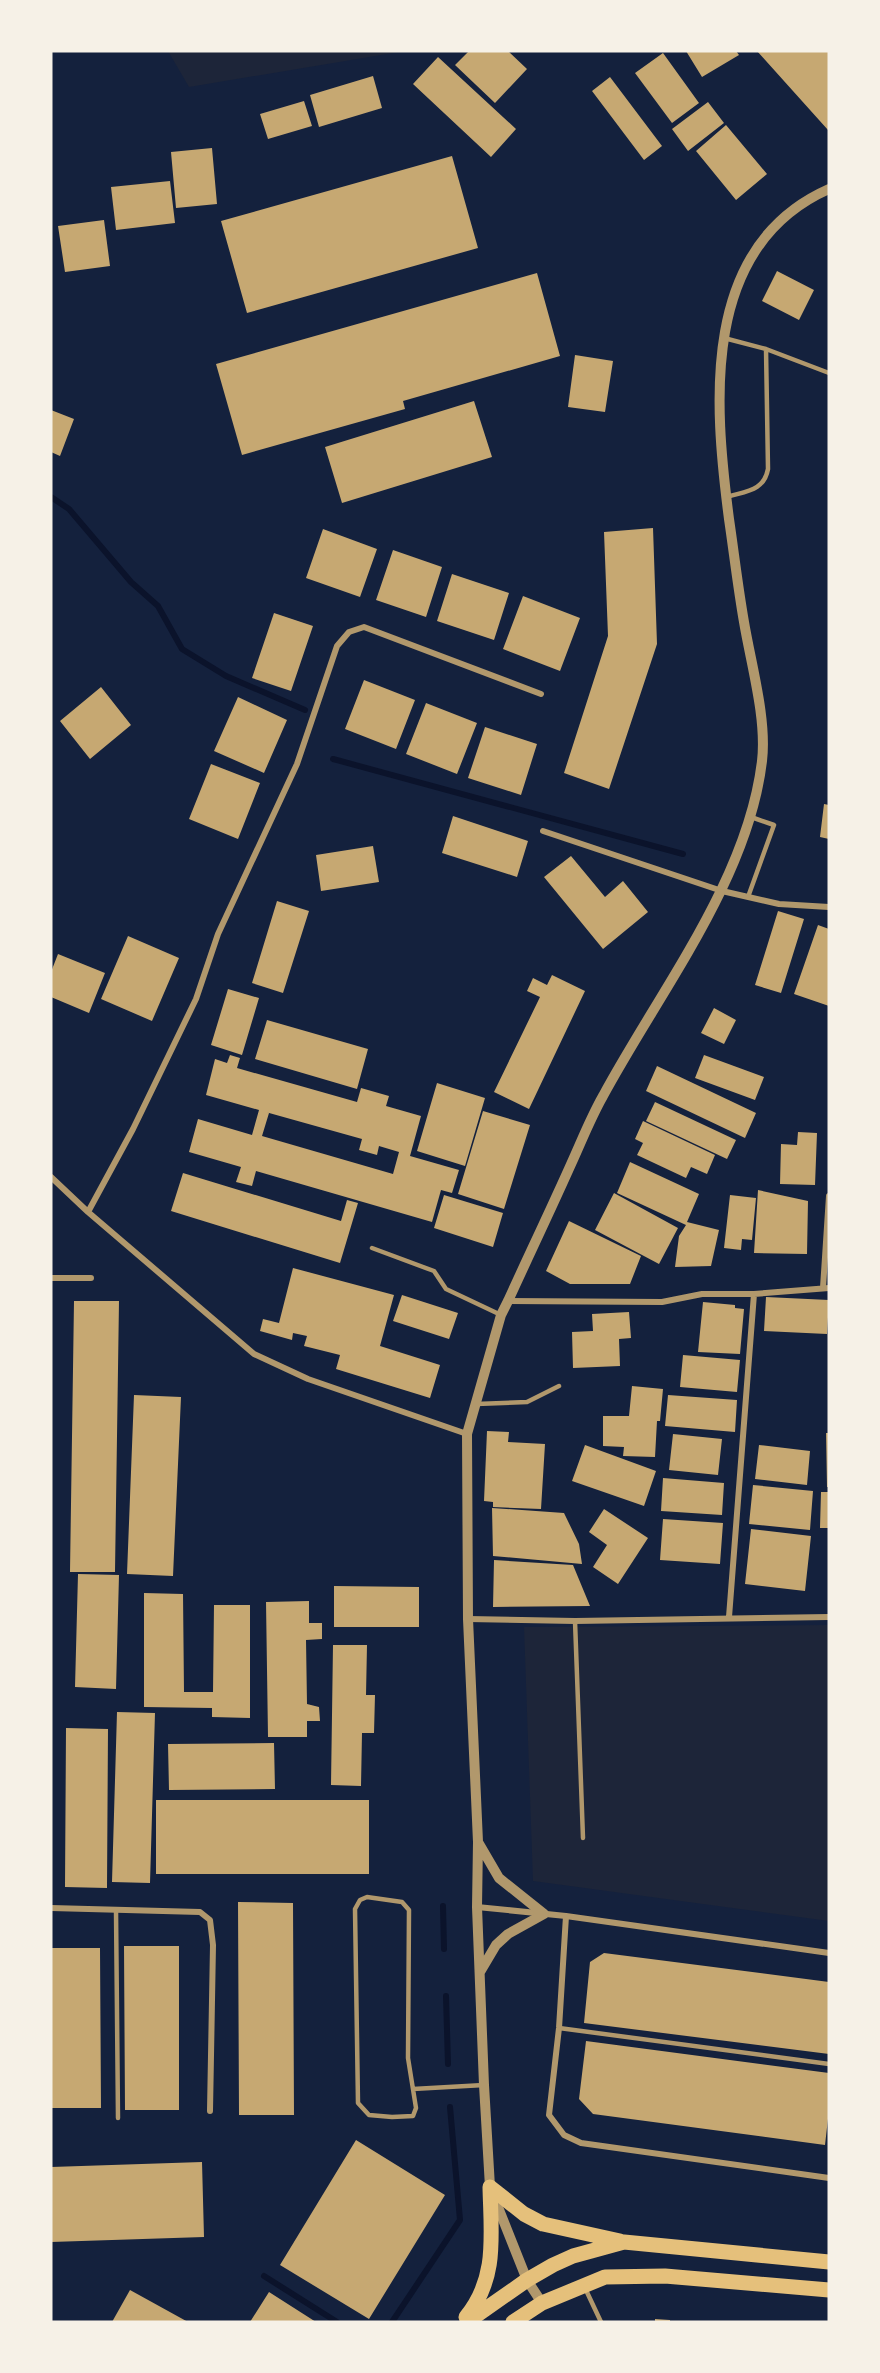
<svg xmlns="http://www.w3.org/2000/svg" width="880" height="2373" font-family="'DejaVu Sans',sans-serif">
<style>
.green{fill:#1d2539}
.lines{fill:none;stroke-linecap:round;stroke-linejoin:round}
.stream{stroke:#0b132b;stroke-width:6}
.building{fill:#c6a872;fill-rule:evenodd}
.service{stroke:#b1986c;stroke-width:4.5}
.minor{stroke:#b1986c;stroke-width:6}
.tertiary{stroke:#b1986c;stroke-width:10}
.primary{stroke:#e5c07b;stroke-width:15}
</style>
<rect width="100%" height="100%" fill="#14213d"/>
<path class="green" d="M168,51h237l-216,36z
M829,1625v296l-296,-40 -9,-254z"/>
<g class="lines">
<path class="stream" d="M51,497l18,12 62,73 27,24 24,43 44,27 79,34
M333,759l350,95
M443,1906l1,43
M446,1996l2,68
M264,2276l73,46
M392,2322l68,-102 -10,-113"/>
</g>
<path class="building" d="M469,51h39l19,18 -32,34 -40,-38z
M686,51h50l3,4 -37,22z
M757,51h72v78l-1,1z
M663,53l36,50 -27,20 -37,-50z
M438,57l78,72 -25,28 -78,-73z
M373,76l9,32 -63,19 -9,-32z
M610,77l52,69 -18,14 -52,-69z
M304,101l8,25 -44,13 -8,-25z
M708,102l16,21 -36,28 -16,-22z
M726,125l41,49 -31,26 -40,-49z
M212,148l5,56 -41,4 -5,-56z
M452,156l26,92 -231,65 -26,-92z
M170,181l5,42 -59,7 -5,-43z
M104,220l6,46 -45,6 -7,-46z
M777,271l37,19 -15,30 -37,-19z
M537,273l23,83 -157,45 2,8 -163,46 -26,-91z
M575,355l38,6 -8,51 -37,-5z
M474,401l18,56 -150,46 -17,-56z
M51,410l23,9 -14,37 -9,-4z
M653,528l4,116 -48,145 -45,-16 44,-137 -4,-104z
M323,529l54,20 -17,48 -54,-19z
M393,550l49,17 -16,50 -50,-17z
M452,574l57,19 -15,47 -57,-19z
M523,596l57,22 -20,53 -57,-22z
M274,613l39,13 -22,65 -39,-13z
M364,680l51,20 -19,49 -51,-20z
M101,687l30,38 -41,34 -30,-38z
M238,697l49,23 -23,53 -50,-22z
M426,703l51,20 -20,51 -51,-20z
M485,727l52,17 -16,51 -53,-17z
M211,764l49,19 -22,56 -49,-20z
M824,804l5,1v34l-9,-2z
M453,816l75,25 -11,36 -75,-24z
M373,846l6,36 -58,9 -5,-36z
M571,856l34,41 18,-16 25,31 -45,37 -59,-72z
M277,901l32,10 -26,82 -31,-10z
M778,911l26,8 -23,74 -26,-8z
M818,925l11,4v77l-35,-12z
M128,936l51,22 -27,63 -51,-22z
M58,954l47,19 -16,40 -38,-16v-25z
M552,975l33,16 -56,118 -35,-17 46,-95 -13,-6 6,-13 14,7z
M228,989l31,9 -17,57 -31,-10z
M714,1008l22,12 -12,24 -23,-11z
M267,1020l101,29 -11,40 -102,-30z
M230,1055l10,3 -3,10 120,34 4,-14 28,8 -3,10 35,10 -11,40 49,14 -7,23 -11,-3 -9,32 -176,-51 -4,15 -16,-4 5,-15 -52,-15 9,-33 54,16 7,-25 -53,-15 9,-36 12,4zM262,1111l100,28 -3,11 18,5 2,-9 20,6 -6,22 -131,-38 7,-23z
M704,1055l60,22 -9,23 -60,-22z
M657,1066l99,47 -11,25 -99,-47z
M437,1083l48,15 -20,68 -48,-15z
M655,1102l81,38 -9,19 -81,-38z
M483,1111l47,14 -26,84 -46,-15z
M643,1121l72,34 -8,19 -16,-7 -5,11 -49,-23 6,-12 -8,-4z
M798,1132l19,1 -2,52 -35,-1 1,-40 16,1z
M630,1162l69,32 -12,28 32,8 -8,36 -36,1 4,-31 7,-11 -69,-32z
M183,1173l158,48 6,-21 11,3 -18,60 -169,-52z
M758,1190l50,11 -1,53 -53,-1z
M614,1193l64,35 -19,36 -64,-34z
M444,1195l59,18 -10,34 -59,-19z
M730,1195l26,3 -4,42 -10,-1 -1,11 -17,-2z
M569,1221l72,35 -11,28h-60l-24,-13z
M293,1268l101,27 -14,51 60,19 -10,33 -94,-29 4,-14 -36,-9 3,-10 -14,-3 -1,7 -32,-9 3,-12 16,4z
M402,1295l56,18 -9,26 -56,-18z
M766,1297l63,3 -2,34 -63,-3z
M74,1301h45l-4,271h-45z
M703,1302l32,3v3l9,1 -4,45 -42,-2z
M629,1312l2,26 -12,1 1,27 -47,2 -1,-36 21,-1 -1,-17z
M683,1355l57,5 -3,32 -57,-5z
M632,1386l31,3 -3,32h-3l-2,36 -32,-1 1,-9 -21,-1v-30h26z
M134,1395l47,2 -8,179 -46,-2z
M668,1395l69,5 -2,32 -70,-6z
M487,1431l22,1 -1,10 37,2 -4,65 -48,-2v-5l-9,-1z
M826,1433h3v54h-2z
M673,1434l49,5 -4,36 -49,-5z
M585,1445l71,26 -12,35 -72,-25z
M759,1445l51,6 -3,34 -52,-6z
M663,1478l61,5 -2,32 -61,-4z
M753,1485l60,6 -3,39 -61,-6z
M821,1492h8v36h-9z
M492,1508l72,5 15,31 3,20 -89,-8z
M604,1509l44,29 -30,46 -25,-17 14,-22 -18,-13z
M663,1519l60,4 -3,41 -60,-4z
M751,1529l60,7 -6,55 -60,-7z
M494,1560l79,5 17,41 -97,1z
M78,1574l41,1 -3,114 -41,-2z
M334,1586l85,1v40h-85z
M144,1593l39,1 1,98h29l1,-87h36v113l-38,-1v-9l-68,-1z
M309,1601v22h13v16l-16,1 1,64 12,3 1,14h-13v16h-39l-2,-135z
M333,1645h34l-1,50h9l-1,38h-12l-1,53 -30,-1z
M117,1712l38,1 -5,170 -38,-1z
M66,1728l42,1 -1,159 -42,-1z
M274,1743l1,46 -106,1 -1,-46z
M156,1800h213v74h-213z
M238,1902l55,1 1,212h-55z
M124,1946h55v164h-54z
M51,1948h49l1,160h-50z
M604,1953l225,29v72l-245,-31 6,-61z
M586,2041l243,32v37l-4,35 -232,-31 -14,-15z
M356,2140l89,55 -76,124 -89,-54z
M202,2162l2,75 -153,5v-75z
M130,2290l58,32h-76z
M269,2292l47,30h-66z
M655,2319l15,1v2h-15z"/>
<g class="lines">
<path class="service" d="M724,338l42,11 63,24
M727,497c19,-6 37,-6 41,-28l-2,-120
M748,897l26,-72 -23,-8
M372,1248l62,23 12,18 55,26
M476,1404l51,-2 32,-16
M575,1621l8,217
M367,1897l35,5 7,8 -1,148 8,50 -3,8 -21,1 -23,-2 -11,-12 -3,-194 5,-9z
M116,1910l2,208
M559,2028l270,36
M413,2089l71,-4
M585,2288l16,34"/>
<path class="minor" d="M543,831l179,60 57,13 50,3
M51,1177l37,35 166,142 54,25 159,55
M88,1212l45,-83 63,-130 22,-65 79,-170 40,-118 12,-14 15,-5 177,67
M51,1278h40
M823,1288l6,-92
M508,1301l154,1 40,-8h52l75,-6
M729,1617l25,-323
M468,1619l107,2 254,-4
M477,1907l89,9 263,37
M51,1908l149,4 10,8 3,25 -3,166
M566,1916l-7,112 -10,87 15,20 17,8 248,35"/>
<path class="tertiary" d="M478,1842l21,36 45,36 -36,20 -12,11 -16,27
M542,2303l-15,-23 -37,-93 -6,-102 -7,-178 1,-65 -10,-223 -1,-185 34,-119 7,-14c21,-46 43,-92 64,-139 10,-22 19,-45 31,-66 56,-104 145,-216 159,-335 5,-42 -11,-97 -18,-139 -6,-34 -10,-69 -15,-103 -15,-116 -29,-273 100,-330"/>
<path class="primary" d="M490,2187l34,27 19,10 77,17
M466,2317c32,-39 25,-82 24,-130
M467,2322l60,-42 26,-15 20,-9 51,-14 205,20
M513,2322l29,-19 63,-26 60,-1 164,14"/>
</g>
<rect width="880" height="2373" fill="none" stroke="#f6f1e7" stroke-width="105"/>
</svg>
